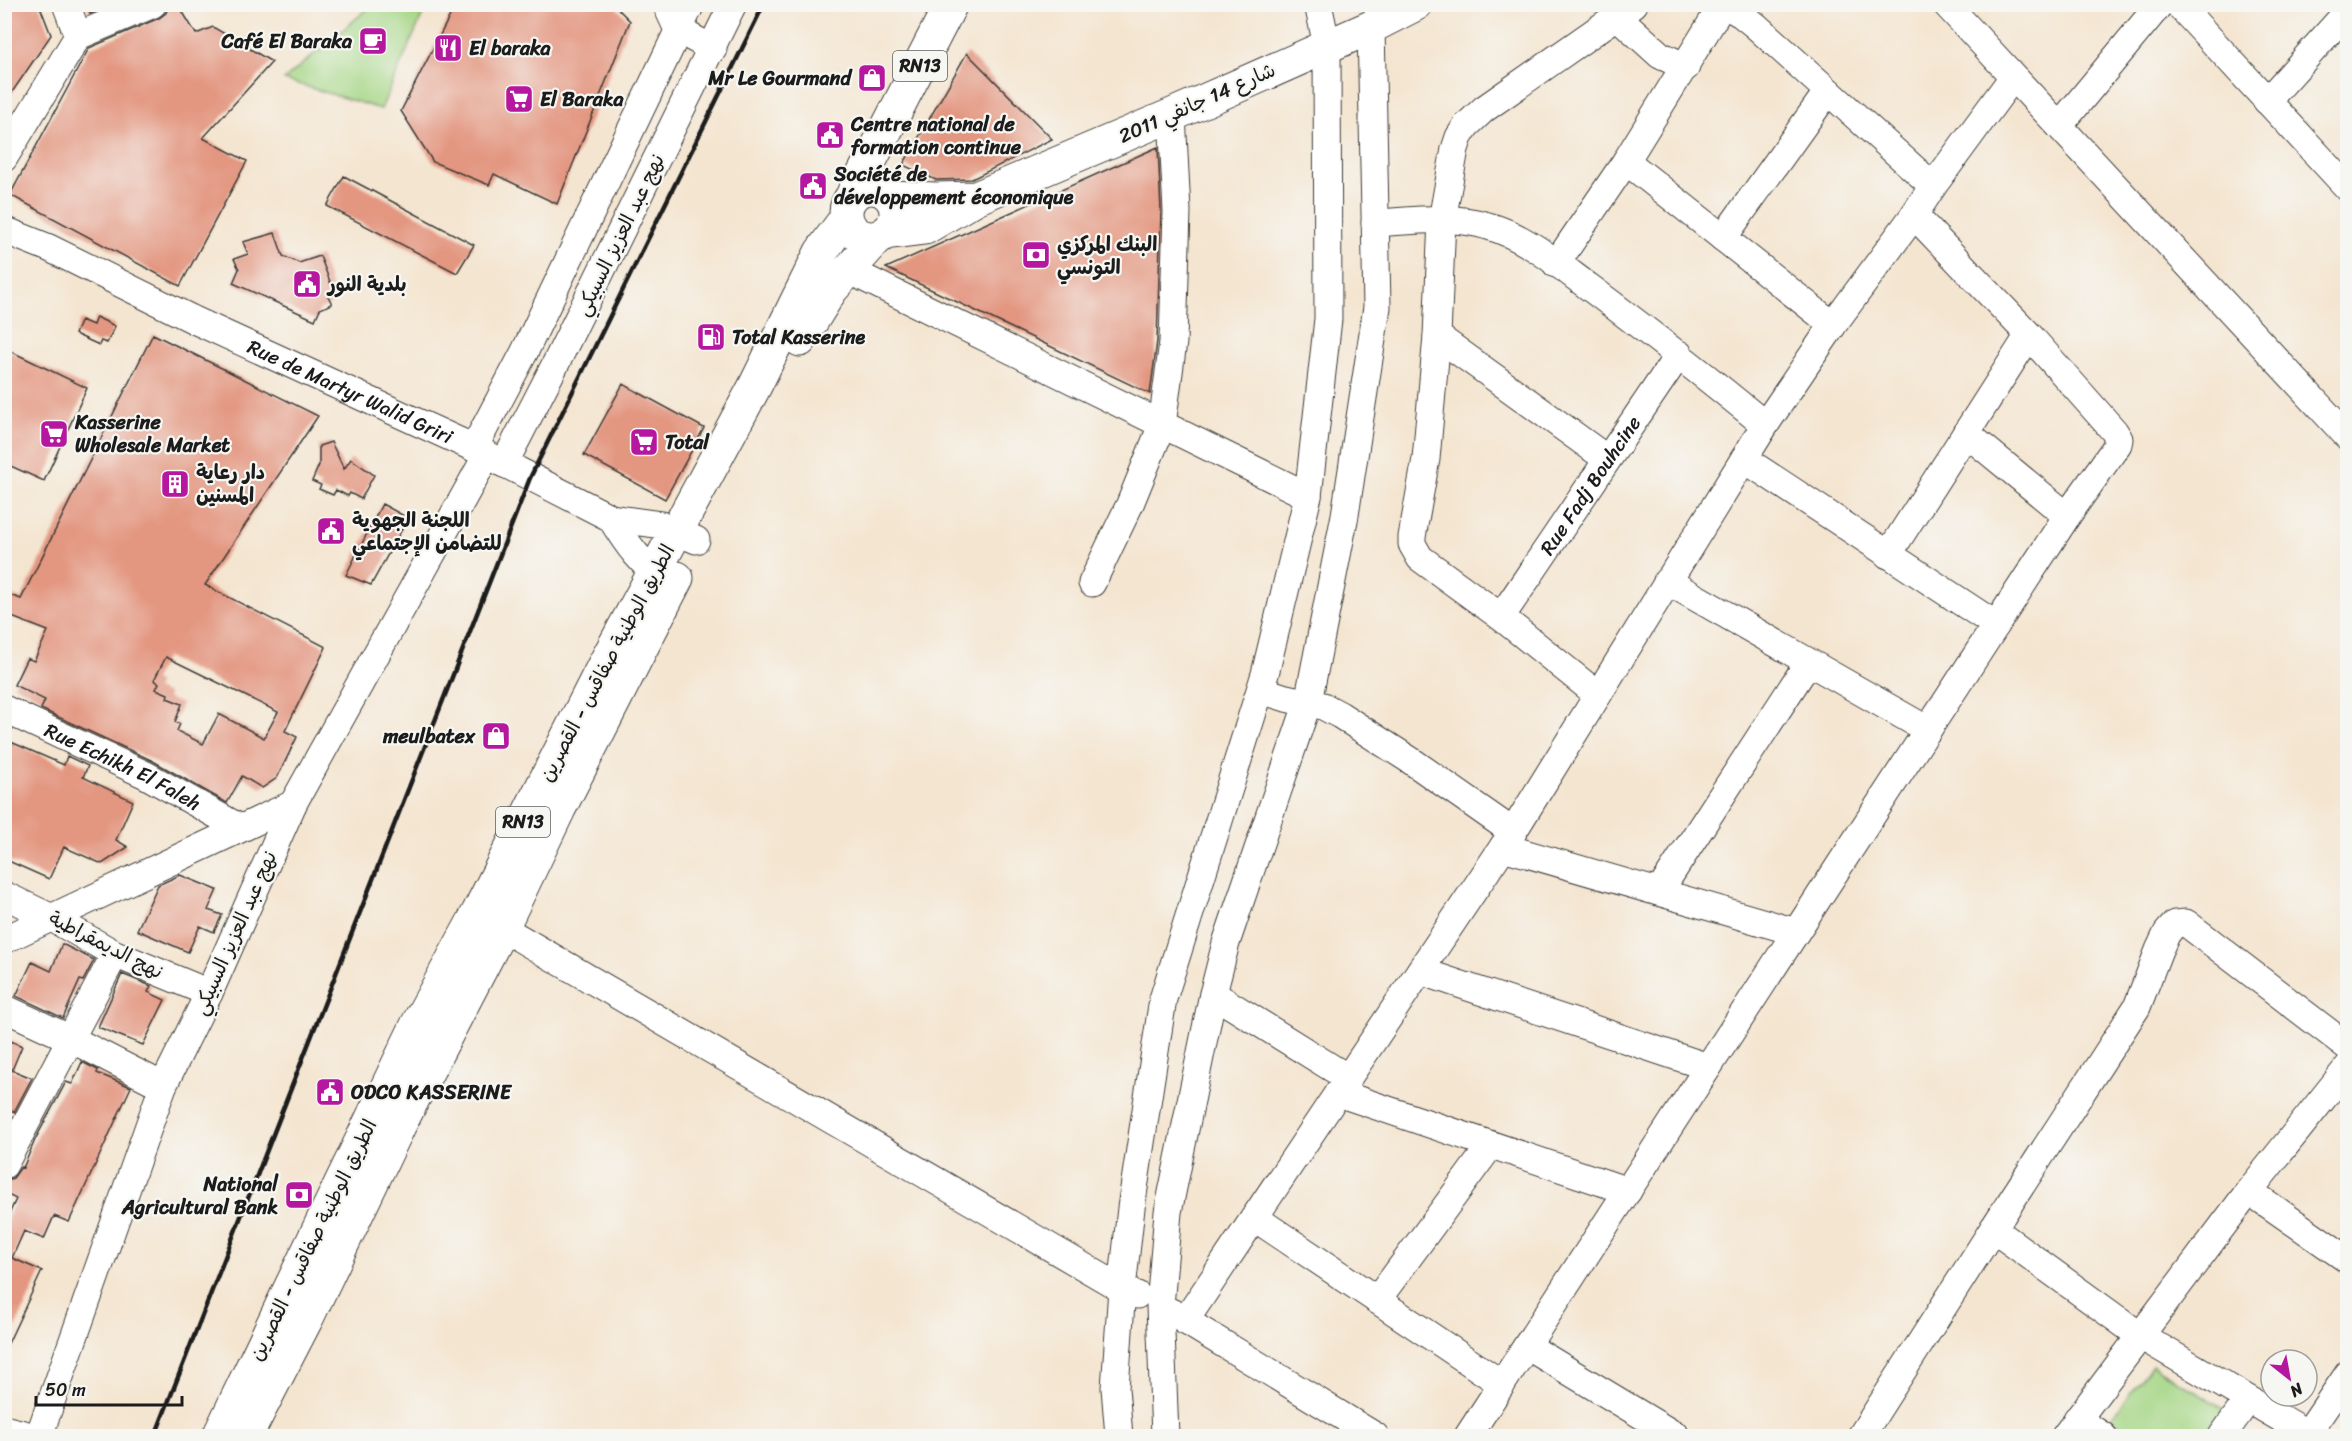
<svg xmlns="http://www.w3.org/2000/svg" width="2352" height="1441" font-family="Sriracha,'Playpen Sans Arabic',sans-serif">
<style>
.green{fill:#a5d685;stroke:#607950;stroke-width:1.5}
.building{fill:#e39680;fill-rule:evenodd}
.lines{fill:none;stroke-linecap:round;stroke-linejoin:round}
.minor-casing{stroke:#3c3a37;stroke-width:29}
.major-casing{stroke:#3c3a37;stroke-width:35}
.minor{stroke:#fff;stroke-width:27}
.major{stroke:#fff;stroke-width:33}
.rail{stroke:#1c1c1c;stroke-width:4.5}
.labels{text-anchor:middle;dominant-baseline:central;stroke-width:4.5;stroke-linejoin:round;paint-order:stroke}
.shield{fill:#f6f6f2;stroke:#5d5d5c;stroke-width:1.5}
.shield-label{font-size:18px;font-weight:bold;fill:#1c1c1c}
.poi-label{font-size:20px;font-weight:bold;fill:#1c1c1c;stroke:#f6f6f2;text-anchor:start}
.street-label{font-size:20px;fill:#1c1c1c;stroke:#f6f6f2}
</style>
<rect width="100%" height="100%" fill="#f6f6f2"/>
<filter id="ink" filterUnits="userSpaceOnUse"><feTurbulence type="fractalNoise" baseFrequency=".0167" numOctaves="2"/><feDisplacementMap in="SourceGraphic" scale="12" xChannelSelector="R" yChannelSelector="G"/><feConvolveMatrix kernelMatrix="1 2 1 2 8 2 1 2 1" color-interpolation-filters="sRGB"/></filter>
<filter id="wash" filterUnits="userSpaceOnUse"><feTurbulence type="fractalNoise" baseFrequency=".008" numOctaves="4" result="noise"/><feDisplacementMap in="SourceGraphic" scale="24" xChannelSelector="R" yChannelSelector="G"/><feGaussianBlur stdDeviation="1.35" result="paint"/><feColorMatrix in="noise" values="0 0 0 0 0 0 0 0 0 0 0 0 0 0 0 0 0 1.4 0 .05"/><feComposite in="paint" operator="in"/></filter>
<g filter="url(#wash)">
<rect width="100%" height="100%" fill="#f4e5d0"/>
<path class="green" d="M372,5h55l-46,104 -97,-29z
M2152,1365l75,46 -17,25h-72l-27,-18z"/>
<g id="blocks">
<path class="building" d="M4,4h35l12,31 -47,69z
M86,4h26l-22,10z
M169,4h9l18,30 17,-7 59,35 -69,76 44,23 -67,125 -170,-91 79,-147 70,-30 7,-5z
M456,4h157l17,17 -73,183 -63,-30 -5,11 -56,-23 -32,-51z
M967,53l85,86 -80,40 -36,1 -33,-15z
M1158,147l3,64 -4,130 -7,53 -264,-126z
M344,176l130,69 -17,28 -130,-67z
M275,233l8,23 16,7 21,-7 14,36 -7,2 5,10 -12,5 -5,11 -82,-37 6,-14 -5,-10 14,-5 -5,-12z
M96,317l19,9 -8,17 -6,-2 -2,4 -24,-11 6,-14 12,5z
M153,334l165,82 -113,169 121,62 -41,84 12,6 -20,41 -15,10 -20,-12 -15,27 -74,-42 -112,-52 4,-9 -31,-15 13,-27 7,3 14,-30 -44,-17v-21l17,6zM166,657l112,55 -14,26 -45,-24 -16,30 -26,-13 3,-7 -5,-2 7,-18 -15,-6 1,-4 -12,-5 3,-6 -5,-3z
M4,348l83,40 -43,93 -40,-18z
M623,384l81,44 -39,71 -81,-44z
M331,442l13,27 7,-10 23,16 -13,24 -11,-6 -2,3 -12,-6 -3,5 -14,-6 2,-4 -9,-4 7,-16v-19z
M382,504l26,14 -37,67 -25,-10z
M4,739l60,26 3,-9 21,10 -5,11 50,24 -17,39 12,7 -26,17 -38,-17 -15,32 -45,-20z
M180,875l37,15 -9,20 14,5 -8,17 -14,-6 -12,26 -51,-22 21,-45z
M62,944l32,16 -11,21 -3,-1 -17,38 -47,-22 16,-34 19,9z
M122,974l29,12 -3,6 17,8 -22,45 -45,-18z
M4,1038l18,8 -10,24 20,8 -18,34 -10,-4z
M82,1062l16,8 -1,3 34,14 -62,135 -15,-6 -10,23 -20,-8 -12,27 30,13 -38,81v-127l12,-26 -12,-6v-6l3,-7 6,-2 8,-11 2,1 12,-28 31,-58 6,2z"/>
</g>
</g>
<g filter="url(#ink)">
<use href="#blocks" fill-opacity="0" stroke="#3c3a37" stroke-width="1.5"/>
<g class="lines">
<g class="minor-casing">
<g id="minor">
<path d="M666,4l12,26 35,19"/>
<path d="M1723,4l18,10 15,12 177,160"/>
<path d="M1946,4l402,433"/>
<path d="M2178,4l170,184"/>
<path d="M1617,16l43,39 26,12"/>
<path d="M78,36l75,-32"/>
<path d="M2267,101l81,-90"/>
<path d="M2060,125l100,-121"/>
<path d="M4,158l74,-122 -12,-32"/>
<path d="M1626,161l207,164"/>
<path d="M1375,223c37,-2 77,-8 113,3 37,10 71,39 101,61 60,45 118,90 176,138"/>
<path id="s1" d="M4,230l45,18 145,72 280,128 137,70c15,25 33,51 59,65"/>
<path d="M1723,238l105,-147"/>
<path d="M1556,264l70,-103 97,-157"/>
<path d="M848,270l460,226"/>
<path d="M1437,336l170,123"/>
<path d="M1966,433l101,83"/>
<path d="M474,448l51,-97 166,-347"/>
<path d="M1744,459l252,166"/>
<path d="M504,464l52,-101 177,-359"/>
<path d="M611,518l51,7 34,15"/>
<path d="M1888,555l141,-220"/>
<path d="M1667,581l261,149"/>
<path d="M1092,583l38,-79 32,-79 11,-83 4,-131 -5,-96"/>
<path id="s2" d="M1501,617l178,-263"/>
<path d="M1261,690l25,8 37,8 17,9 73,47 100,70"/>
<path d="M1598,695l-97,-78 -81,-59 -8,-14v-7l14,-78 11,-123 5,-116 13,-71 4,-12 7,-11 18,-17 150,-105"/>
<path id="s3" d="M4,709l142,66 94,53"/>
<path d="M1503,847l293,85"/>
<path d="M1659,892l149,-229"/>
<path d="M4,895l48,23 63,36 94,39"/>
<path d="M485,918l637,371 15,6"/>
<path d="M4,940l289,-136"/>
<path d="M1420,971l288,96"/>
<path d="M1213,994l135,84"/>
<path d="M4,1008l67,31 92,47"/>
<path d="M1338,1093l290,98"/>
<path d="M4,1165l111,-211"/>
<path d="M2249,1191l99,69"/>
<path d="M1255,1218l247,166"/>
<path d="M1993,1229l144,-222 22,-57 8,-17 8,-9 11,-1 162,124"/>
<path d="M1377,1300l114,-155"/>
<path d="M1171,1312l204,124"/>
<path d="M1185,1321l328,-489 252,-407 68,-100 81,-110 19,-29 80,-109"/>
<path d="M1527,1346l149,90"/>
<path d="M2077,1419l26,17"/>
<path d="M4,1429l28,7"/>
<path d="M2307,1434l41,-60"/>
<path d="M39,1436l124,-350 46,-93 84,-189 194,-349"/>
<path d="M1119,1436l-4,-48 7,-99 9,-81 32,-209 102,-325 43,-178 20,-177 -1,-273 -9,-42"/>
<path d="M1165,1436l-5,-130 8,-94 45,-218 13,-51 82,-241 37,-187 32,-208 -6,-280"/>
<path d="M1468,1436l599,-920 51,-72 1,-5 -5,-8 -85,-96 -115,-120"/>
<path d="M1861,1436l132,-207 146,106 172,101"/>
<path d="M2065,1436l184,-245 99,-124"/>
<path d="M2222,1436l26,-36"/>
</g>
</g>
<g class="major-casing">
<path id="major" d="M846 213a25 25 0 1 1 50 0a25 25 0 1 1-50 0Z
M853,194l98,-190
M891,197l44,2 41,-1
M885,233l40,-5 51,-30 196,-83 199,-88 45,-23
M800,340l31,-50 47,-53
M219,1436l198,-411 61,-112 127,-250 149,-275 67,-136 25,-34
M246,1436l61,-118 92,-192 103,-198 57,-119 118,-231"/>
</g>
<use href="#minor" class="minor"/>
<use href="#major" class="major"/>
<path class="rail" d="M155,1436l375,-958 234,-474"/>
</g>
</g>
<defs>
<g id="cafe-square" transform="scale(1.5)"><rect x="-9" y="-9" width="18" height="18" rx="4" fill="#b5179e" stroke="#f6f6f2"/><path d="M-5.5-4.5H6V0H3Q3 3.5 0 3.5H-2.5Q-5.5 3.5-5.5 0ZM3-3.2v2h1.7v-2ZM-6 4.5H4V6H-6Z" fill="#fff"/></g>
<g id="restaurant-square" transform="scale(1.5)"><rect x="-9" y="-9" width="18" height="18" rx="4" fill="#b5179e" stroke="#f6f6f2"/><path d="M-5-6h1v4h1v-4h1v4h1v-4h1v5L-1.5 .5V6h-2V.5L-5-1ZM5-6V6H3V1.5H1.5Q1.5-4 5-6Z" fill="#fff"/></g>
<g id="shop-square" transform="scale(1.5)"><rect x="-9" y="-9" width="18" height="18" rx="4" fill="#b5179e" stroke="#f6f6f2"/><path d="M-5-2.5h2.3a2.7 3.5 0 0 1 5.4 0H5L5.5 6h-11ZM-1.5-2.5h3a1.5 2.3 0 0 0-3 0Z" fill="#fff"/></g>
<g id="supermarket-square" transform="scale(1.5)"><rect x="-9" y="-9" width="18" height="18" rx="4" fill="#b5179e" stroke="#f6f6f2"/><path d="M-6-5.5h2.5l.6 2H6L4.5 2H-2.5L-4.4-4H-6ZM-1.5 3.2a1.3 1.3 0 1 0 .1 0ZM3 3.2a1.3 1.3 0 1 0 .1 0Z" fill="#fff"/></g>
<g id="civic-square" transform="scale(1.5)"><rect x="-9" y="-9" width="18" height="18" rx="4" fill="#b5179e" stroke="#f6f6f2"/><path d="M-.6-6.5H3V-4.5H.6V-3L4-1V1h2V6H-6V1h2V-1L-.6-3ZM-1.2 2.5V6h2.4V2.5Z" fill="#fff"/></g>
<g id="bank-square" transform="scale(1.5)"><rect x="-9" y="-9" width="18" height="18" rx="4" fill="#b5179e" stroke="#f6f6f2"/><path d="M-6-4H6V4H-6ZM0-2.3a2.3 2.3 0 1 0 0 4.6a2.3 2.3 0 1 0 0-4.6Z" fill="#fff"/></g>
<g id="fuel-square" transform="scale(1.5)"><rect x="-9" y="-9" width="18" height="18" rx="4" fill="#b5179e" stroke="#f6f6f2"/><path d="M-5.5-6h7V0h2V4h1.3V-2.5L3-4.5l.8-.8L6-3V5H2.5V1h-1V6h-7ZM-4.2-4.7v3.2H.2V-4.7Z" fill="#fff"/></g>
<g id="building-square" transform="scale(1.5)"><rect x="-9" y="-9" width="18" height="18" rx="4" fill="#b5179e" stroke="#f6f6f2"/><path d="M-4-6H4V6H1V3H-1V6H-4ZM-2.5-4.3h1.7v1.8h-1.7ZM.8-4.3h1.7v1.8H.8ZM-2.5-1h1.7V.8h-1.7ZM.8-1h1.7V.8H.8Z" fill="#fff"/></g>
</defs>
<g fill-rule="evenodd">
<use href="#cafe-square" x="373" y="41"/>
<use href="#restaurant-square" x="448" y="48"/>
<use href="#shop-square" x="872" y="78"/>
<use href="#supermarket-square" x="519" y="99"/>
<use href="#civic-square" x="830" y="135"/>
<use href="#civic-square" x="813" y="186"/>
<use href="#bank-square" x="1036" y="255"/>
<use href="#civic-square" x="307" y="284"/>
<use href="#fuel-square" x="711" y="337"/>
<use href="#supermarket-square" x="54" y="434"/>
<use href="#supermarket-square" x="644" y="442"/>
<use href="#building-square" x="175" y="484"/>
<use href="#civic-square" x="331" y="531"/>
<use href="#shop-square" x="496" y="736"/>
<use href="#civic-square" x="330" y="1092"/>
<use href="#bank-square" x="299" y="1195"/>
</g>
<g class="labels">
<g class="shield">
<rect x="893" y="51" width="54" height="30" rx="4.5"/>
<rect x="496" y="807" width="54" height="30" rx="4.5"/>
</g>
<g class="shield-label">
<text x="920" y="66">RN13</text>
<text x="523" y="822">RN13</text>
</g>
<g class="poi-label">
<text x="352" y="41" text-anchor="end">Café El Baraka</text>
<text x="469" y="48">El baraka</text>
<text x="851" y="78" text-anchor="end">Mr Le Gourmand</text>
<text x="540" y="99">El Baraka</text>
<text x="851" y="124">Centre national de<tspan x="851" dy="23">formation continue</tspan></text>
<text x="834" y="174">Société de<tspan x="834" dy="23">développement économique</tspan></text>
<text x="1057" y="244">البنك المركزي<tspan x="1057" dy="23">التونسي</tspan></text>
<text x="328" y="284">بلدية النور</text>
<text x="732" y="337">Total Kasserine</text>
<text x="75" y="422">Kasserine<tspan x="75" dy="23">Wholesale Market</tspan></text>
<text x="665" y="442">Total</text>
<text x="196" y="472">دار رعاية<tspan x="196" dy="23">المسنين</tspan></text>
<text x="352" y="520">اللجنة الجهوية<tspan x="352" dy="23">للتضامن الإجتماعي</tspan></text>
<text x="475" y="736" text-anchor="end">meulbatex</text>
<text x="351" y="1092">ODCO KASSERINE</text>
<text x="278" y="1184" text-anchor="end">National<tspan x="278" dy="23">Agricultural Bank</tspan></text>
</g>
<g class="street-label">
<text transform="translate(1197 103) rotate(-24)">شارع 14 جانفي 2011</text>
<text transform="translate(620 235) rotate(-64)">نهج عبد العزيز السبيكي</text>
<text stroke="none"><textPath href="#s1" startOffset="382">Rue de Martyr Walid Griri</textPath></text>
<text stroke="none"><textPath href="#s2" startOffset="159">Rue Fadj Bouhcine</textPath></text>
<text transform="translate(607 663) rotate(-62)">الطريق الوطنية صفاقس - القصرين</text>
<text stroke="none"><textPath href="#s3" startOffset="132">Rue Echikh El Faleh</textPath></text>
<text transform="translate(235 933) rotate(-66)">نهج عبد العزيز السبيكي</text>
<text transform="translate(106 945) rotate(27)">نهج الديمقراطية</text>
<text transform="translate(313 1240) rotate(-64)">الطريق الوطنية صفاقس - القصرين</text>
</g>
</g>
<rect width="2352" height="1441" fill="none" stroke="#f6f6f2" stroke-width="24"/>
<g transform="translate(2289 1378) rotate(149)"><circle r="28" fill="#f6f6f2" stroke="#9f9f9c" stroke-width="1.5"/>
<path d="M0-4.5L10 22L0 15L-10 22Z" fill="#b5179e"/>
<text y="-9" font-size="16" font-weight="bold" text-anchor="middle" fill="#1c1c1c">N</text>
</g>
<path d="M36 1396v9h146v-9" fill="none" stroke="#1c1c1c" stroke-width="3"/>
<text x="45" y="1396" font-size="18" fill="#1c1c1c" stroke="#f6f6f2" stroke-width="4.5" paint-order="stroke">50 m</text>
</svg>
